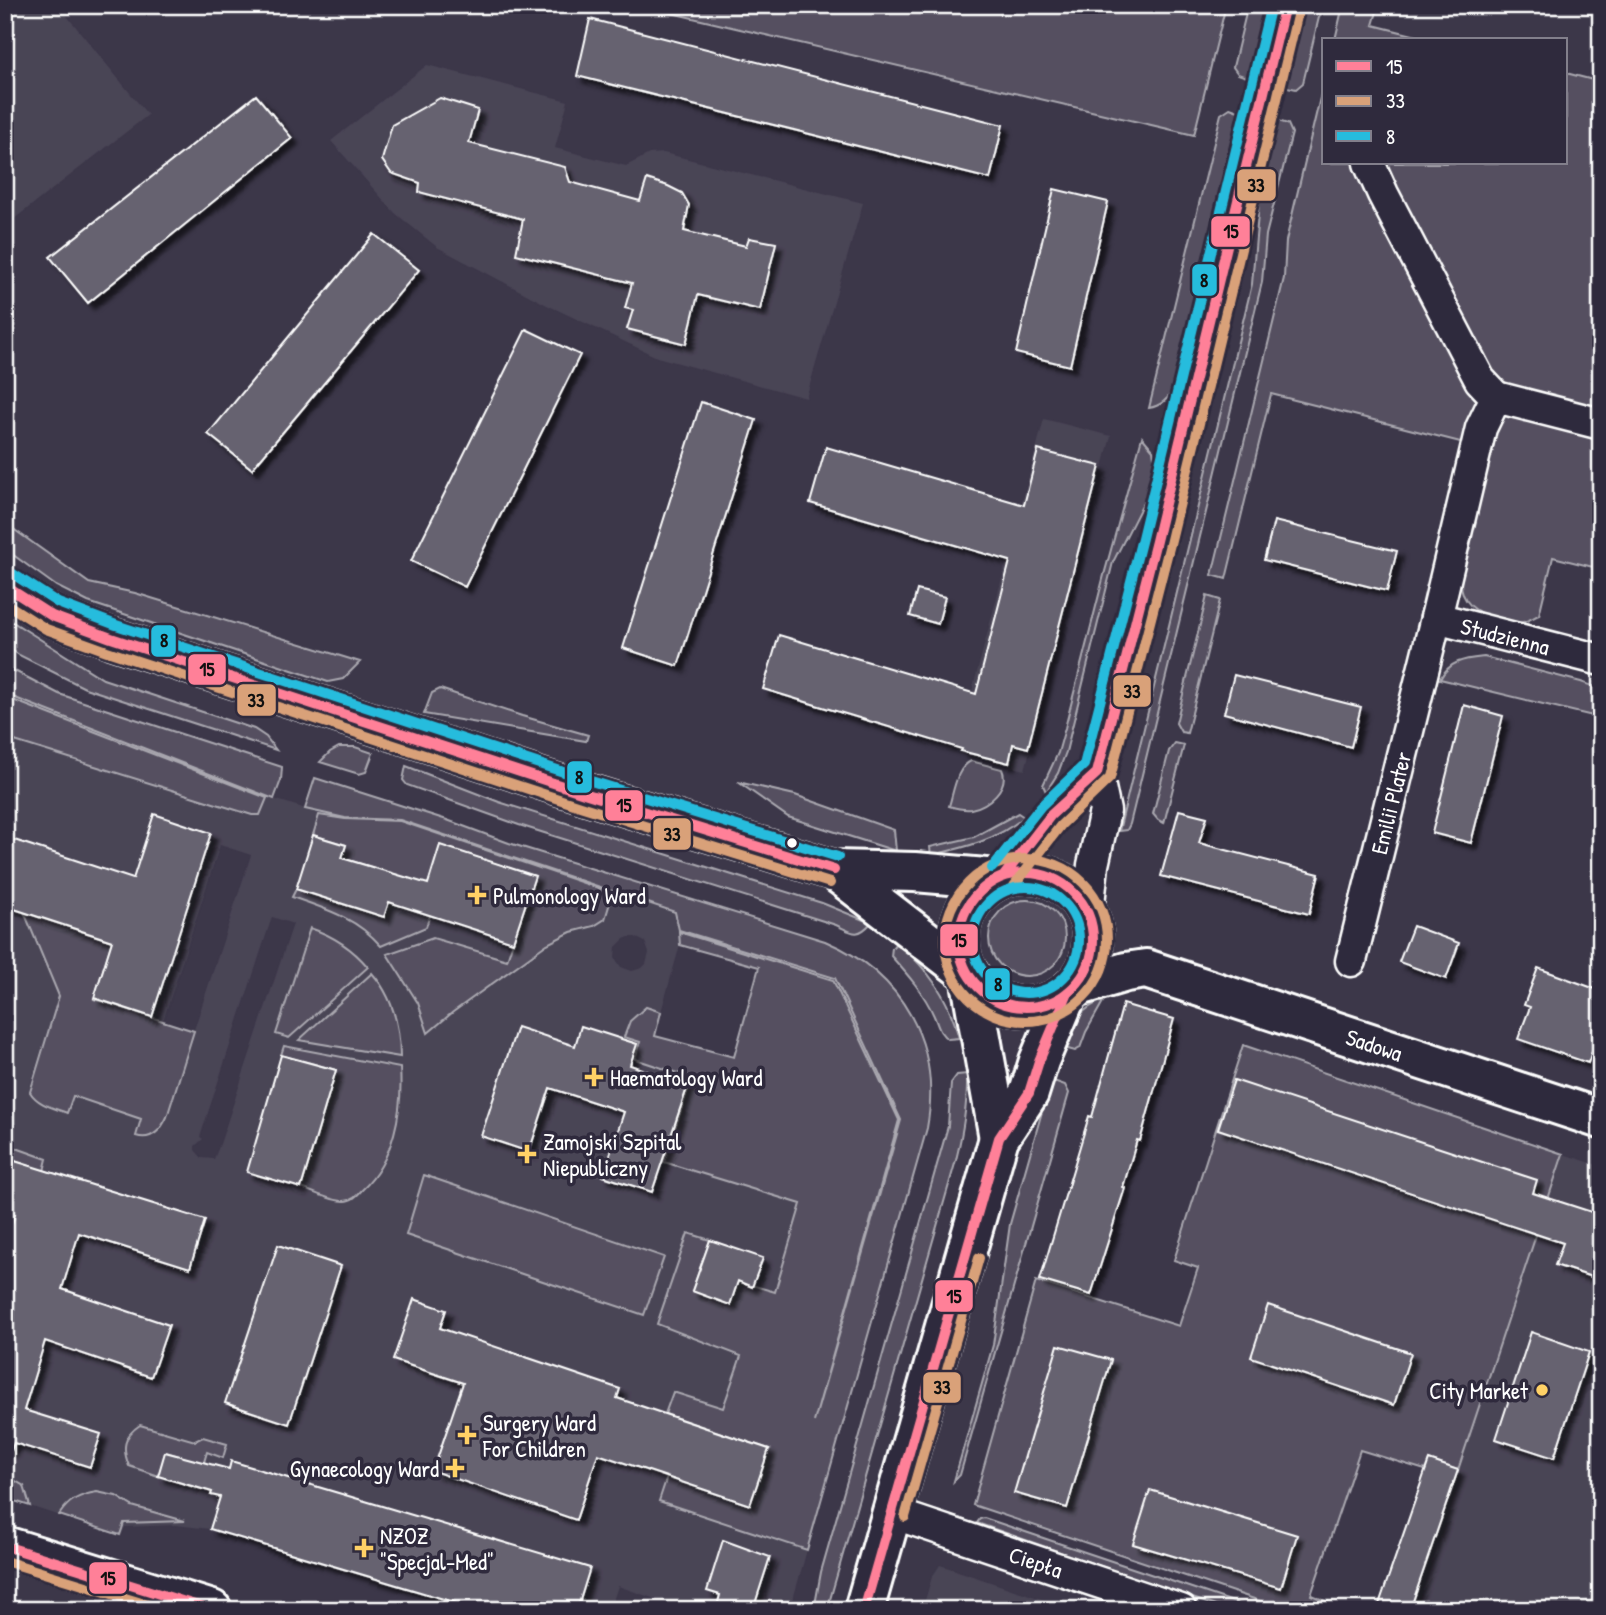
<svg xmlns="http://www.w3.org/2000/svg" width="1606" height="1615" font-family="'Patrick Hand',sans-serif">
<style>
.built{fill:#494455;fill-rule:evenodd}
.green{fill:#555060;stroke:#aaa8b0;stroke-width:2}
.building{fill:#666270;stroke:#fff;stroke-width:2;filter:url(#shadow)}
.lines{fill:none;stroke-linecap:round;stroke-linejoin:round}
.street-casing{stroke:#fff;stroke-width:35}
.secondary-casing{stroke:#fff;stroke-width:44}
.street{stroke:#2f2a3d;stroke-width:30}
.secondary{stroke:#2f2a3d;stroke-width:38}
.bus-1-casing{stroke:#2f2a3d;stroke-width:16}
.bus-2-casing{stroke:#2f2a3d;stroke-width:16}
.bus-3-casing{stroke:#2f2a3d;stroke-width:16}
.bus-1{stroke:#ff8098;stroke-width:10}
.bus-2{stroke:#d9a179;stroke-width:10}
.bus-3{stroke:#26bcdd;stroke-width:10}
.bus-dot{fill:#fff;stroke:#2f2a3d;stroke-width:2.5}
.poi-dot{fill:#ffd166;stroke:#2f2a3d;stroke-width:2.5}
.labels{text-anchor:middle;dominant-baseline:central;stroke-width:7;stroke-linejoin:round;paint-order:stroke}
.street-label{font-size:23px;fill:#fff;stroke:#2f2a3d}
.poi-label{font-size:23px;fill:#fff;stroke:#2f2a3d;text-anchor:start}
.line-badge{stroke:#2f2a3d;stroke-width:2.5}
.pale-badge-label{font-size:19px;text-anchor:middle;font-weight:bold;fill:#111}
</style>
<defs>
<filter id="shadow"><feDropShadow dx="6" dy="6" stdDeviation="2" flood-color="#0009"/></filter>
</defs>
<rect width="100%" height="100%" fill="#3c3749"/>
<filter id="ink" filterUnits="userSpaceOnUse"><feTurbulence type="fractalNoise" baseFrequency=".0143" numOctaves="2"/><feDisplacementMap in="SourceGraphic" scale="14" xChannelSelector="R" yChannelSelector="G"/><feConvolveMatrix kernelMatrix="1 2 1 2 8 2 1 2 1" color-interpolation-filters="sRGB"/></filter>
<g filter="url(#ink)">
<path class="built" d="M5,5h53l90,110 -143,111z
M427,65l141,36 -13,47 71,18 23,-12 15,-1 199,50 -57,195 -149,-41 -110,-52 -110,-58 -42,-34 -64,-72z
M1044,419l67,17 -86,334 -69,-18z
M5,694l269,105 45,14 26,5 55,2 275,92 4,19 156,47 66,142 -122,421 28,9 -17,60h-103l-69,-24 -8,24h-130l-270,-81 -34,-4 -51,2 -4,9 -116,-38 25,8 -17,-28 -8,-3v-317l39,12 3,-11 -42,-15v-406l247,77 15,-16 -262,-102zM319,815l26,4 55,2 213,73 -8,25 -11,7 -23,6 -24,12 -94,68 -25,21 -10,-30 -30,-49 46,-16 73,23 28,-85 -95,-31 -21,66 -38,35 -19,-19 -11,-7 -58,-23 3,-8 88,28 13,-42 -51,-30zM220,845l31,10 -88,270 -4,5 -18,-11 -68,-23 -6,16 -33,-13 -4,-13 29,-90 -35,-83 70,85 69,23zM272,917l21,7 -73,220 -6,15 -12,-1 -7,-8v-4l8,-7 -3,-2zM679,932l154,48 -54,561 -29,-36 19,-56 -103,-35 7,-22 50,17 18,-54 -84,-31 31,-91 22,7 -18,51 38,14 8,-23 37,11 26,-89 -137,-42 28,-84 -57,-19 5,-17 -15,-5 20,-29 16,4 19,-67zM629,937h6l10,5 4,11 -3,11 -4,4 -10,3 -11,-4 -6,-9 1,-11 8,-8zM372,973l8,9 12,23 5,15 3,37 -100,-17zM284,1046l116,22 1,16 -3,32 -17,50 -79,22 34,-118zM424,1176l240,81 -19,58 -239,-80zM145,1425l50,16 8,-4 24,7 -20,8 -11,37 -7,-30 -24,-7zM97,1492l13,2 22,12 50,14 -58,3 -5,12 -38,-40z
M1563,1154l38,12v444h-191z
M940,1565l134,45h-152l10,-33z"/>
<path class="green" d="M637,5h589l-32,130z
M1248,5h19l-18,73 -11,-4 -5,-7z
M1303,5h19l-19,78 -7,6 -13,-3z
M1343,5h36l-6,20 60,15h-98z
M1566,73l35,9v487l-48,-12 -14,58c-5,2 -11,6 -16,7 -17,4 -47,-7 -57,-22 -5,-7 -5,-15 -5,-22l31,-128 -221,-56 -45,185 -14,-4 72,-297 2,-37 38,-160v82h242z
M1230,108l11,4 -68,277c-5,11 -12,17 -24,19l72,-294z
M1275,120l13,4 4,9 -26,102 -4,47 -132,542 -3,6 -8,1 133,-547 9,-105z
M1142,437l11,13 2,16 -8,29 -34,67 -47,190 -8,21 -12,19 -3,-7 15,-32 7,-25 39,-153z
M5,523l84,60 46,10 225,69 -17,17 -15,3 -240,-80 -32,-16 -51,-37z
M1207,596l13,4 -33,133 -6,-1 -5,-9z
M5,617l98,62 151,50 12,8 10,13 -191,-62 -66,-33 -14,-10z
M1484,657l97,25 20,7v29l-161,-39c10,-19 26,-20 44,-22z
M5,666l54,28 223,73 -1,13 -7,19 -269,-105z
M440,689l82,27 66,19 -2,6 -162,-27 8,-21z
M5,697l262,101 -7,17h-8l-247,-77z
M1175,743l9,2 -20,78 -6,-3 -5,-6 16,-63z
M339,747h16l18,6 -7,19 -7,2 -39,-12 10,-10z
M971,761l31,8c8,18 -14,37 -31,40 -7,1 -15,-1 -22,-3 5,-15 7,-38 22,-45z
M406,766l93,36 323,101 49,20c-14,16 -19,9 -35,2l-317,-100 -112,-40 -4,-5z
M315,778l132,42 62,23 316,98c78,33 117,104 102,187l-120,422 -148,-49 8,-24 102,-28 -104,-35 8,-22 50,16 18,-52 -84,-32 31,-91 22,7 -18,51 38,13 8,-23 37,11 26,-88 -137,-42 28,-84 -57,-19 5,-17 -16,-5 6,-16 16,-14 15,5 -6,24 79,21 25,-90 -79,-22 -1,-13 154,48 66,140 -85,302 87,-302 -66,-142 -156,-48 -4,-18 -275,-92 -55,-2 -40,-9z
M738,782l57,13 99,35 2,21 -108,-34z
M1018,813l6,4c-27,23 -60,31 -93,38l-1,-8 44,-10z
M319,815l26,4 55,2 213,72 -8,26 -11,7 -23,6 -24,12 -94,68 -25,21 -10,-30 -31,-49 46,-16 74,22 27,-84 -93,-30 -22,65 11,4 -4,12 -45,19c-24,-28 -55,-37 -89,-49l4,-8 87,28 14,-42 -55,-17 4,-13 -33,-10z
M989 938a38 38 0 1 1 76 0a38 38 0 1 1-76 0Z
M24,912l88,29 -18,58 100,32 -27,86c-6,13 -16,24 -31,19l5,-17 -68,-23 -6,17c-13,-5 -29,-8 -37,-21l29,-96z
M310,928c24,8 42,20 58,39l-79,71 -13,-4z
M897,942c32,29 51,53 62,96l-11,1c-9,-5 -10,-14 -14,-23 -10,-23 -26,-41 -43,-60l1,-8z
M372,973c21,24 28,53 28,84l-101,-17z
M1104,1000l-18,32 -6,16 -5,3 -14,-4c10,-22 19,-39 43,-47z
M1243,1045l320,109 -105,316 -29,-10 -4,10 -65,-20 -49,145 22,9 -1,6h-45l-314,-105 63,-224 143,45 19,-58 -24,-8z
M284,1046l116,22c3,42 -6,92 -38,122 -5,6 -10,11 -18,11 -13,0 -30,-9 -43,-13l35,-118 -55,-15z
M967,1074c1,30 -4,57 -11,86l-129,450h-13l7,-38 127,-446 3,-43 6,-8z
M1051,1080l14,5 4,8 -109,382 -6,6 39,-136 17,-121z
M5,1144l42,15 -3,12 -39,-13z
M424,1175l240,82 -20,58 -238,-80z
M140,1425l55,16 8,-4 24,7 -4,14 -16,-6 -11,37 -14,-6 7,-24 -23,-7 -8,24 -29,-10c-7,-17 -6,-30 11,-41z
M5,1475l19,11 6,20 -25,-8z
M97,1492l19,4 16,10 53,15 -61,2 -4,12 -61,-20c10,-15 20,-20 38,-23z
M984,1518l273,92h-30l-250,-87 3,-4z"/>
<path class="building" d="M590,19l413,106 -13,54 -413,-103z
M256,95l36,43 -204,165 -38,-46z
M440,98l38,12 -9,33 96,24 5,15 70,19 7,-22 21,7 14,7 7,12 -5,26 62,15 3,-8 27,5 -16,67 -62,-15 -12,49 -59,-15 6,-19 -8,-2 7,-25 -116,-29 7,-35 -104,-27 1,-9 -29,-10 -9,-13 10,-35z
M1054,189l54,13 -38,164 -54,-13z
M374,234l45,36 -167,199 -44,-35z
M526,329l54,26 -115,232 -54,-26z
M701,402l55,18 -78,246 -55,-18z
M826,447l198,58 14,-55 62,16 -72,282 -15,-4 -4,19 -48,-12 1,-2 -199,-60 16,-54 197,59 34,-133 -200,-58z
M1274,521l123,30 -10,40 -123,-31z
M917,590l28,7 -7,27 -28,-8z
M1234,675l127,32 -10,40 -127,-34z
M1464,705l39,11 -32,127 -39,-10z
M1179,810l28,7 -8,26 120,31 -10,40 -148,-38z
M154,814l57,19 -59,184 -58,-19 18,-57 -107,-35v-69l128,42z
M313,835l33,10 -4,13 86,26 12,-39 95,31 -22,66 -124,-40 -5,15 -88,-28z
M1413,926l46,17 -13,36 -47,-17z
M1538,968l63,23v35l-13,37 -70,-24 12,-32 -6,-2z
M1123,1004l51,15 -34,122 -3,-1 -14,47 2,1 -34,107 -51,-15 49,-164 3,1z
M581,1026l56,18 -7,21 58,20 -36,107 -49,-16 21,-64 -74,-24 -21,64 -48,-16 36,-109 58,19z
M281,1055l55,15 -35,118 -54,-16z
M1234,1080l303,100 -4,13 68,22v65l-46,-15 8,-22 -345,-114z
M5,1158l200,62 -15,48 -111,-35 -17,56 107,36 -18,52 -106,-36 -21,69 77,24 -11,33 -76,-24 -3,8 -6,-1v-204l10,-32 -10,-3z
M710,1240l53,18 -11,29 -14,-6 -8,24 -38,-14z
M278,1245l63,21 -52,158 -64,-21z
M414,1299l32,11 -6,18 180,61 -3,9 152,51 -19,56 -152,-51 -22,66 -143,-49 30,-88 -70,-23z
M1268,1305l143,48 -17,52 -143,-48z
M1531,1332l58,20 -35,106 -58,-19z
M1058,1345l53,15 -44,148 -53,-15z
M165,1452l64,17 2,-8 359,107 -13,42h-97l-270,-81 10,-32 -9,-2 1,-3 -54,-16z
M1429,1460l29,10 -48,140h-33z
M1150,1490l147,45 -16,53 -148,-44z
M723,1540l47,17 -17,53h-37l4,-15 -13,-4z"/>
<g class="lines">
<g class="street-casing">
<g id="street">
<path d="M1369,163l14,31 97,186 16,17 -15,31 -45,190"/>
<path d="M1496,397l105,27"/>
<path d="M1003,877l48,-62 46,-42"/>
<path d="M1088,914l5,-49 12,-54 -8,-38 59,-232 129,-536"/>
<path id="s1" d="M1351,961l85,-343 165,42"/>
<path id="s2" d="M892,1513l289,97"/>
</g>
</g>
<g class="secondary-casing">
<g id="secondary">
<path d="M5,586l47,30 59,22 476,156 247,76 81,2 83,7"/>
<path d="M834,870l134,103"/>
<circle cx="1026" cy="940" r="67"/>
<path d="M970,976l29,162"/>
<path id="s3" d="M1072,988l54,-16 20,-3 455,150"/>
<path d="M5,1546l207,64"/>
<path d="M864,1610l135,-472 30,-45 10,-32 29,-69"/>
</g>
</g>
<use href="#street" class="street"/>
<use href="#secondary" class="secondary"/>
<g class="bus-1-casing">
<path id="bus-1" d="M5,586l47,30 59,22 476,156 247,76
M959 940a67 67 0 1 1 134 0a67 67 0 1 1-134 0Z
M1003,877l48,-62 46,-42 59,-232 129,-536
M5,1546l206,64
M864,1610l135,-472 30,-45 10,-32 29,-69"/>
</g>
<g class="bus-2-casing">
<path id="bus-2" d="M5,603l41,26 61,22 476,156 247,76
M945 940a81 81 0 1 1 162 0a81 81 0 1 1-162 0Z
M1014,886l47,-61 49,-47 60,-234 129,-536
M905,1517l74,-259
M5,1561l159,49"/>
</g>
<g class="bus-3-casing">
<path id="bus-3" d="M13,574l45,29 58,22 475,156 247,76
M992,868l49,-62 43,-41 58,-227 129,-533
M973 940a53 53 0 1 1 106 0a53 53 0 1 1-106 0Z"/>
</g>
<use href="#bus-1" class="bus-1"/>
<use href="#bus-2" class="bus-2"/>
<use href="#bus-3" class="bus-3"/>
</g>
</g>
<circle class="bus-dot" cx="792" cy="843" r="6"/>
<g class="poi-dot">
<path d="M473.5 884.5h7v7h7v7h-7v7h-7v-7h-7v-7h7z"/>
<path d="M590.5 1066.5h7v7h7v7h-7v7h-7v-7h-7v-7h7z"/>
<path d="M523.5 1143.5h7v7h7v7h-7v7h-7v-7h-7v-7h7z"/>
<circle cx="1542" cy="1390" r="7"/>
<path d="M463.5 1424.5h7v7h7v7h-7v7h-7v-7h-7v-7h7z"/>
<path d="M451.5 1457.5h7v7h7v7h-7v7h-7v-7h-7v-7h7z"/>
<path d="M360.5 1537.5h7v7h7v7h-7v7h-7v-7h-7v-7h7z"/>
</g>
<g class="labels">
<g class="street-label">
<text stroke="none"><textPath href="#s1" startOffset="425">Studzienna</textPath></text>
<text stroke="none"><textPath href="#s1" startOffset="163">Emilii Plater</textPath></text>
<text stroke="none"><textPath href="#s3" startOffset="317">Sadowa</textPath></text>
<text stroke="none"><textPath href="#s2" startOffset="152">Ciepła</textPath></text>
</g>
<g class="poi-label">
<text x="493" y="895">Pulmonology Ward</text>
<text x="610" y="1077">Haematology Ward</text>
<text x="543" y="1141">Zamojski Szpital<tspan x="543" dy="26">Niepubliczny</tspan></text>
<text x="1528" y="1390" text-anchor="end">City Market</text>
<text x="483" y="1422">Surgery Ward<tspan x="483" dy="26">For Children</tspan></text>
<text x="439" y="1468" text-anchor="end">Gynaecology Ward</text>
<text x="380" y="1535">NZOZ<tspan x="380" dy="26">"Specjal-Med"</tspan></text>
</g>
</g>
<g class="line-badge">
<rect x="1236" y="168" width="41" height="34" rx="7" fill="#d9a179"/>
<rect x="1210" y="215" width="41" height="33" rx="7" fill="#ff8098"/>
<rect x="1191" y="263" width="27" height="34" rx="7" fill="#26bcdd"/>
<rect x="150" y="624" width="27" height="34" rx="7" fill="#26bcdd"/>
<rect x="187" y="653" width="40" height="33" rx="7" fill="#ff8098"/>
<rect x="1112" y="674" width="40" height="34" rx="7" fill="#d9a179"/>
<rect x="236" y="683" width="41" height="34" rx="7" fill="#d9a179"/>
<rect x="566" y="760" width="27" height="34" rx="7" fill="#26bcdd"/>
<rect x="604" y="789" width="40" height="33" rx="7" fill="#ff8098"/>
<rect x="652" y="817" width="40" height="34" rx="7" fill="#d9a179"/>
<rect x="939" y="923" width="40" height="34" rx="7" fill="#ff8098"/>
<rect x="984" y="967" width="27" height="34" rx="7" fill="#26bcdd"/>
<rect x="934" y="1279" width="40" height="34" rx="7" fill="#ff8098"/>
<rect x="922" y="1371" width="40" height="33" rx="7" fill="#d9a179"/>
<rect x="88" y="1561" width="40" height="34" rx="7" fill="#ff8098"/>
</g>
<g class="pale-badge-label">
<text x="1256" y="192">33</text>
<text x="1231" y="238">15</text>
<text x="1204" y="287">8</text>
<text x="164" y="647">8</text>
<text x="207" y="676">15</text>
<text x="1132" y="698">33</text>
<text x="256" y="707">33</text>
<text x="579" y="784">8</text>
<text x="624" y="812">15</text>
<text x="672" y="841">33</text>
<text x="959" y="947">15</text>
<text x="998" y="991">8</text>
<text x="954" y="1303">15</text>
<text x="942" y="1394">33</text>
<text x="108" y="1585">15</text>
</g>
<rect width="1606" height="1615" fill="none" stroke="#2f2a3d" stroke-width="28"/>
<rect x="14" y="14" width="1578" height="1587" fill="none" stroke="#fff" stroke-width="2.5" filter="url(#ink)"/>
<rect x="1322" y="38" width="245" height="126" fill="#2f2a3d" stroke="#827f8b" stroke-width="2"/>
<rect x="1336" y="61" width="35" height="10" fill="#ff8098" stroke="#827f8b" stroke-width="2"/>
<text x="1386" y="74" font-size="21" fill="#ffffff">15</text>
<rect x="1336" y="96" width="35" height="10" fill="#d9a179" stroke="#827f8b" stroke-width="2"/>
<text x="1386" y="108" font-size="21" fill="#ffffff">33</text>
<rect x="1336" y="131" width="35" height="10" fill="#26bcdd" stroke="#827f8b" stroke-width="2"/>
<text x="1386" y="144" font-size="21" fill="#ffffff">8</text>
</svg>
